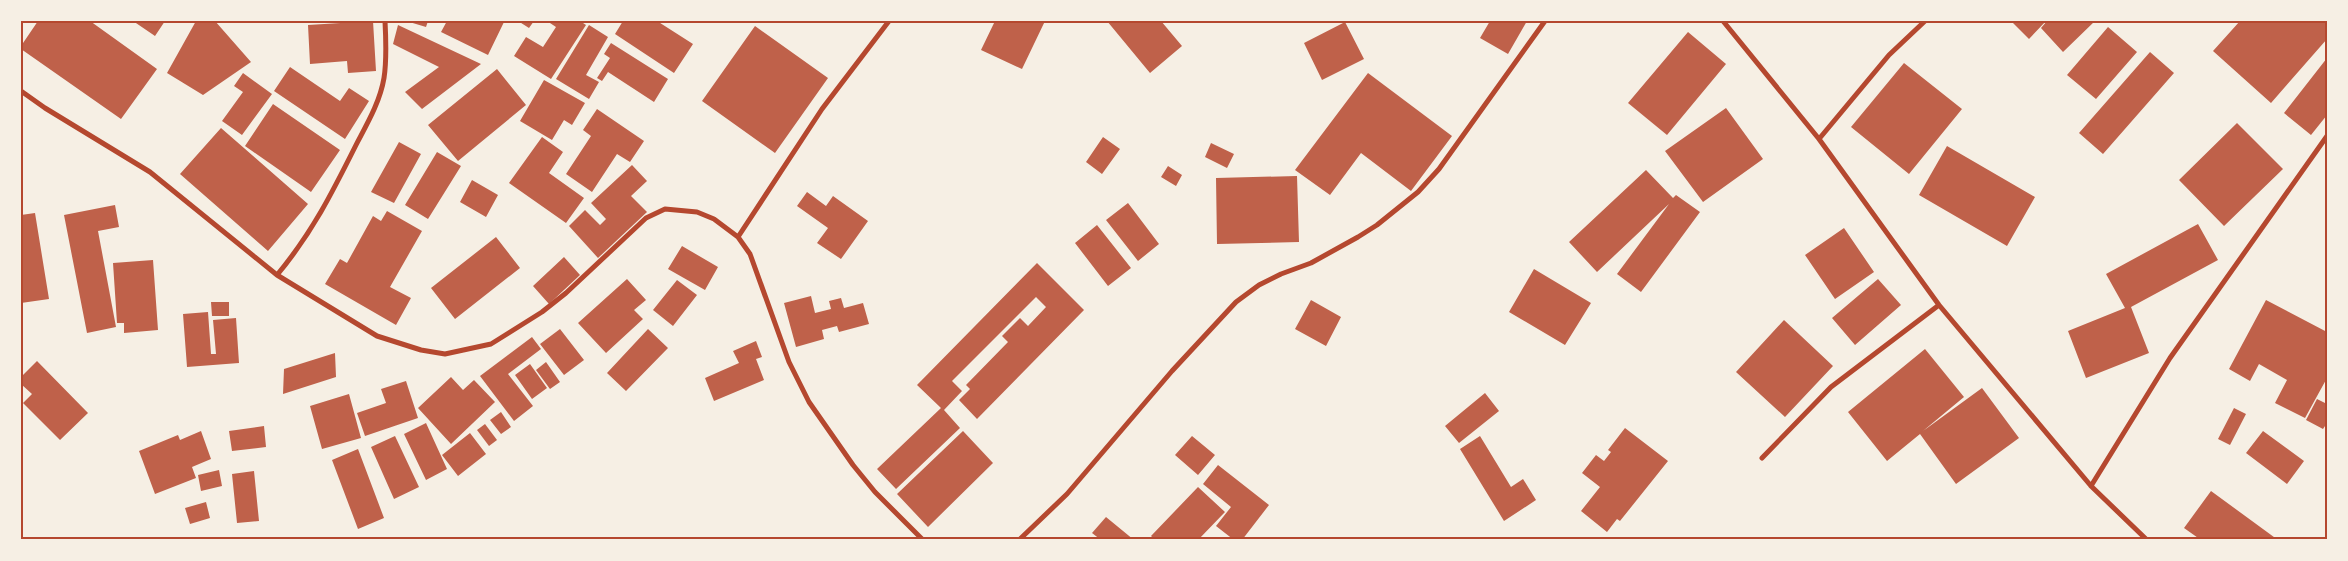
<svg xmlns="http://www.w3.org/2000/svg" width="2348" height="561" font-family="Roboto,sans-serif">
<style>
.building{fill:#bf614a}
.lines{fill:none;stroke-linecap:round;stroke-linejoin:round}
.minor{stroke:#b5482f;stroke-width:5}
.neatline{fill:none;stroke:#b5482f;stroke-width:2}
</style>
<rect width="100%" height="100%" fill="#f6efe4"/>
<path class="building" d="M38,21h52l67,48 -36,50 -100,-70v-3z
M133,21h32l-10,15z
M196,21h19l36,41 -48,33 -36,-22z
M373,21l3,50 -28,2 -1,-12 -37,3 -2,-39z
M406,21h22l-2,6z
M447,21h55l2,1 -16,33 -47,-23z
M518,21h16l-5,7z
M547,21h33l6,4 -35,54 -37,-23 12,-19 17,10 13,-20z
M623,21h34l36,23 -19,29 -59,-39z
M995,21h50l-23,48 -41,-19z
M1107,21h54l21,25 -32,27z
M1490,21h37l-19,33 -28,-16z
M2011,21h35l-17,18z
M2047,21h48l-32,31 -22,-24z
M2240,21h87v18l-56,64 -58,-52z
M1345,22l19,37 -42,21 -18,-37z
M398,25l83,39 -59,45 -17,-17 34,-25 -46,-23z
M589,25l19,12 -22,38 13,7 -10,17 -33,-20z
M755,26l73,52 -53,75 -73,-52z
M2108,27l29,25 -41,47 -29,-24z
M1688,32l38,32 -59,71 -39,-32z
M611,43l57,36 -14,23 -46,-30 -6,9 -5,-3 13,-20 -6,-4z
M2150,52l24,21 -71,81 -24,-21z
M2327,58v57l-16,20 -27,-22z
M1904,63l58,46 -53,65 -58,-47z
M290,67l50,34 9,-13 20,13 -24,38 -71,-48z
M497,69l29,36 -68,56 -30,-36z
M243,73l29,21 -30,41 -20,-14 21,-29 -9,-6z
M1368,73l84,63 -41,55 -50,-38 -31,42 -35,-25z
M544,80l41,23 -13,22 -8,-5 -12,20 -32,-19z
M273,104l67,46 -29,42 -66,-46z
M1726,108l37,51 -60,43 -38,-51z
M597,109l47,32 -14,21 -13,-8 -25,38 -26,-18 25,-38 -8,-6z
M2237,123l46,46 -59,57 -45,-46z
M221,128l87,76 -40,47 -88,-77z
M542,137l21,15 -14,21 35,25 -18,25 -57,-40z
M1103,137l17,12 -18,25 -16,-12z
M399,142l22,12 -27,49 -23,-11z
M1211,143l23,11 -7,14 -22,-11z
M1947,146l88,51 -28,49 -88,-51z
M437,152l24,14 -33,53 -23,-14z
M632,165l15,16 -16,15 16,16 -49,46 -29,-32 16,-16 15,15 6,-6 -15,-16z
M1168,166l14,9 -6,11 -15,-9z
M1646,170l27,28 3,-3 24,17 -59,80 -24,-18 52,-70 -72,68 -28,-30z
M1297,176l2,66 -82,2 -1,-66z
M472,180l26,15 -12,22 -26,-15z
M807,192l19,14 7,-10 35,25 -27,38 -24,-16 11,-15 -31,-22z
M1128,203l31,41 -21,17 -32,-41z
M115,205l4,22 -21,4 18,96 -29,6 -23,-118z
M387,211l35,20 -32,56 21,11 -15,27 -71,-41 15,-25 7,4 26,-47 8,5z
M35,213l14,86 -28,4v-88z
M2198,224l20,36 -87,47 18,46 -63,25 -18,-47 57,-23 -19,-34z
M1097,225l34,43 -23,18 -33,-43z
M1844,228l30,44 -39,27 -30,-44z
M496,237l24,31 -65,51 -24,-31z
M682,246l36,21 -13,23 -37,-21z
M564,257l16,18 -31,29 -16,-18z
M153,260l5,70 -34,3v-10h-7l-4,-60z
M1037,263l47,47 -107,109 -18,-19 11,-11 -4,-4 42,-43 -6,-6 18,-18 8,8 18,-19 -10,-10 -84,84 10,10 -18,19 16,18 -64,61 -19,-20 64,-61 -24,-23z
M1534,269l57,34 -26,42 -56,-33z
M627,279l19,21 -12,10 9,9 -37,34 -28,-30z
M1878,279l23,26 -46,40 -23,-27z
M677,280l20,15 -24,31 -20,-16z
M811,296l4,17 16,-4 -2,-8 12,-3 3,10 19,-5 6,21 -30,8 -2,-6 -15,4 2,9 -28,8 -12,-44z
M1311,300l30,17 -15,29 -31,-17z
M2266,300l61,32v46l-22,40 -30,-15 12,-23 -28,-16 -9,17 -21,-12z
M211,302h18v14h-17z
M208,312l3,42h5l-3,-34 23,-2 3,45 -52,4 -4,-53z
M1784,320l49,46 -48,51 -49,-45z
M560,329l24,31 -20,15 -24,-31z
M648,329l20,19 -42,43 -19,-18z
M532,337l9,12 -33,25 25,32 -19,15 -34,-45z
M756,341l6,16 -6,2 8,21 -50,21 -9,-23 34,-15 -6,-12z
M1925,349l39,48 -41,34 59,-43 37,50 -63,46 -36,-50 -33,27 -39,-49z
M335,353l1,24 -53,17 1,-25z
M37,361l51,52 -28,27 -37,-37 9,-9 -11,-10v-7z
M546,362l14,20 -10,7 -14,-19z
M530,364l17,24 -15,11 -17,-24z
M451,377l12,13 11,-10 21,22 -44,42 -33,-36z
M406,381l12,37 -53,18 -8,-23 29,-10 -5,-14z
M1485,393l14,18 -40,32 -14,-17z
M349,394l12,44 -39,11 -12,-43z
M2317,399l10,5v19l-4,6 -17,-9z
M2234,408l12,6 -16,31 -12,-6z
M501,412l10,15 -10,7 -11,-14z
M426,423l21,46 -21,11 -22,-46z
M485,424l12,16 -8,6 -12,-16z
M264,426l2,21 -34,4 -3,-20z
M1625,428l43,33 -48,60 -3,-2 -10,13 -26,-21 19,-24 -18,-14 14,-18 8,6 7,-9 -3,-2z
M201,431l10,28 -19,8 4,11 -41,16 -16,-43 39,-16 2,5z
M963,431l30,32 -65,64 -31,-33z
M2263,431l41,30 -17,23 -41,-31z
M470,433l16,21 -28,22 -16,-21z
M395,436l24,51 -25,12 -23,-52z
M1192,436l23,19 -17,20 -23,-20z
M1480,436l31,51 12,-8 13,21 -32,21 -44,-72z
M358,449l26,69 -26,11 -26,-69z
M1218,465l51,40 -27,35h-8l-18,-14 15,-19 -28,-23z
M219,470l3,16 -21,5 -3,-16z
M254,471l5,50 -22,2 -5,-49z
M1198,487l27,25 -27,28h-43l-4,-4z
M2211,491l67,49h-77l-17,-12z
M206,502l4,16 -20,6 -5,-16z
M1106,517l28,23h-33l-9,-7z"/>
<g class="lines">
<path class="minor" d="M1723,21l96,118 120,166 152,181 56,54
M21,91l24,17 105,64 127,103 100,61 44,14 24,4 46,-10 51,-32 24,-19 80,-75 19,-9 32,3 17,7 24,18 12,17 39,108 20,40 44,63 22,27 48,48
M1819,139l70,-84 36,-34
M738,237l84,-128 67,-88
M277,275c35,-42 55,-82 79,-130 11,-21 24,-43 28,-67 3,-19 2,-38 1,-57
M1762,458l69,-71 108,-82
M2091,486l79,-128 157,-222
M1019,540l48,-46 105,-123 64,-69 23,-17 22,-11 30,-11 47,-26 19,-12 41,-33 21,-23 106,-148"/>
</g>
<rect width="2348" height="561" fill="none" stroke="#f6efe4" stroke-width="45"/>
<rect x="22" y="22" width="2304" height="516" class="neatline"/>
</svg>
